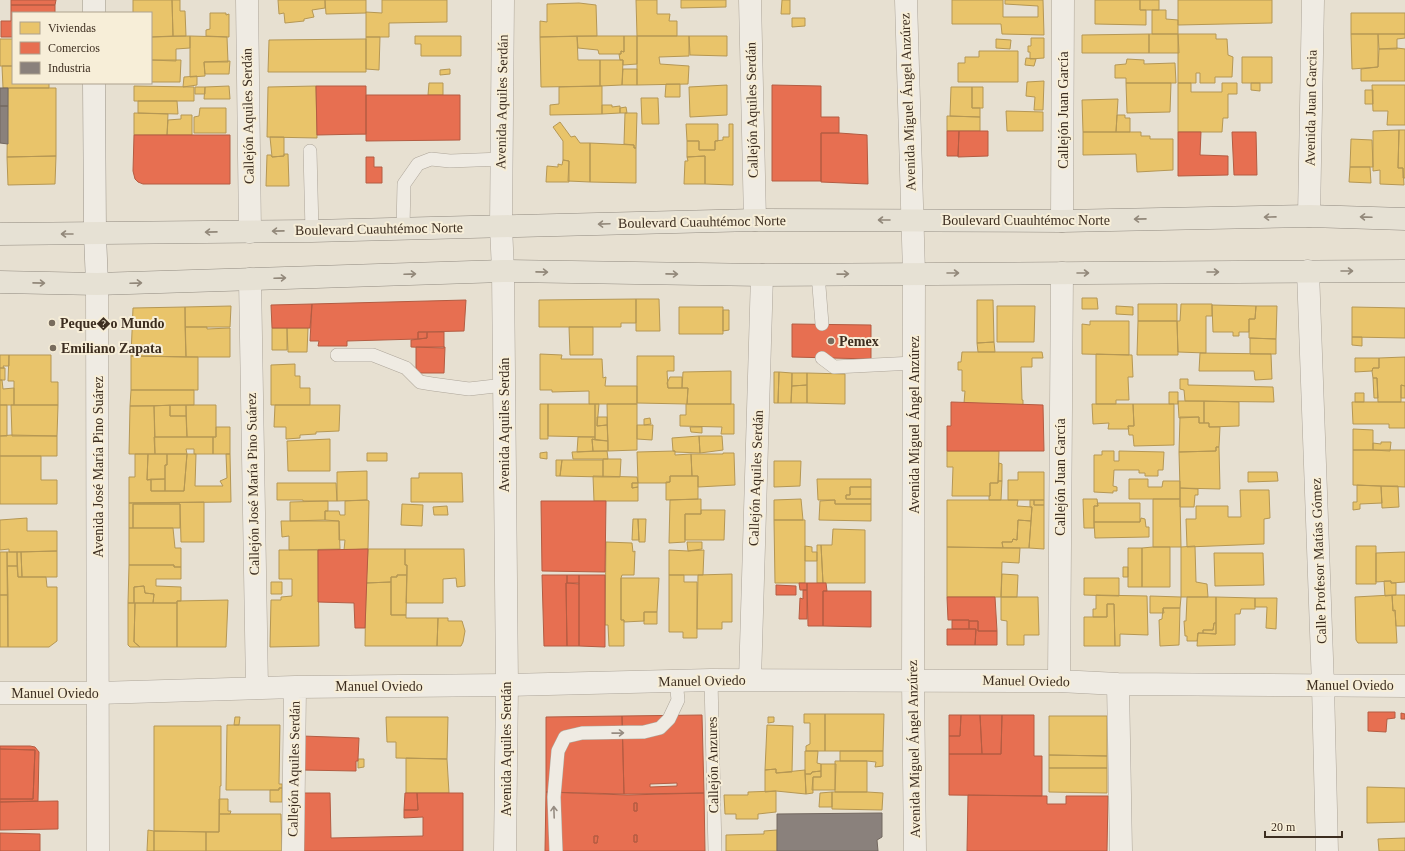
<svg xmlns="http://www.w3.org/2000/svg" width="1405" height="851" font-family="Georgia,serif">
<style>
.homes{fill:#e9c46a;stroke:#b59754}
.shops{fill:#e76f51;stroke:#b45c42;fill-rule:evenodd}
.industry{fill:#8a817c;stroke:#736860}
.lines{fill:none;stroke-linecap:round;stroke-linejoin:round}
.service-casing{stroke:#ada599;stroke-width:14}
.minor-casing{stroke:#ada599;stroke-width:23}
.tertiary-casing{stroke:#ada599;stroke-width:23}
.secondary-casing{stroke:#9c958a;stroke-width:23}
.primary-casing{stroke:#928b80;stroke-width:23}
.service{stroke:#efebe3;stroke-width:13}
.minor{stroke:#efebe3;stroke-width:22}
.tertiary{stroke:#efebe3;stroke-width:22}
.secondary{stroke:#efebe3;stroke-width:22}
.primary{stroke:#e6e1d4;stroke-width:22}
.oneway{stroke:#92887a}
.oneway2{stroke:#968c82}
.poi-dot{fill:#786c5e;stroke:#f7eed8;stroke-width:1.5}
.labels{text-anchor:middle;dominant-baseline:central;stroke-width:4;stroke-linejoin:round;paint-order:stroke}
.street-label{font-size:14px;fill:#3d2e20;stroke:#f7eed8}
.poi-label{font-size:14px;font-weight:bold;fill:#3d2e20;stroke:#f7eed8;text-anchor:start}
</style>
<rect width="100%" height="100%" fill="#e7e0d1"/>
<path class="homes" d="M133,0h39l1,36 -22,1v-24h-18z
M172,0h8v11h5l1,25h-13z
M278,0h47v8l-13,2 2,7 -10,2v2l-19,2 -1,-10 -5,1z
M325,0h41v13l-40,1z
M382,0h65v22l-58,1v14h-23v-25l16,1z
M636,0h21v14h13l-1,7h8v15h-40z
M681,0h45v7l-45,1z
M782,0h8v14h-9z
M952,0h51v17h35v-11l-33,-2v-4h38l1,35 -42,-1 -1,-10h-49z
M1095,0h45v10h6v15l-51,-1z
M1140,0h19v10h-19z
M1178,0h94v23l-94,2z
M579,3l17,2 1,31 -57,1v-16l7,1v-18z
M1152,10h14v9l12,1v14h-26z
M210,13h16v2l3,-1v23l-23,-1v-6l4,-1z
M1351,13h54v21h-54z
M792,18h13v8l-13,1z
M1149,34h29l1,19h-30z
M1149,34v19h-67v-18z
M1178,34h38v5h11l1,16 5,2 -1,20h-17v6h-15v-10h-4v10h-18z
M1351,34h27v33l-26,2z
M1378,34h27v4l-8,1v10h-18z
M190,36l37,1 1,25h-24l1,14 -15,1z
M190,36v12l-14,1v12l-25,-1v-23z
M415,36h46v20h-40v-12h-6z
M577,36h47v16l-3,-1v3h-22l-1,-4 -20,-2z
M577,36l1,24h22v26l-59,1 -1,-50z
M624,36h13v28l-14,1v-5h-3l-1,-6h2v-3l3,1z
M637,36h52v20l-30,1 1,7 29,2 -1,18 -51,1z
M689,36h38v20l-37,-1z
M366,37h14l-1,33 -13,-1z
M1031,38h13v20l-14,1v-7h-2v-6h3z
M0,39h13v27h-13z
M366,39v33h-98l1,-32z
M996,39l15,1 -1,9 -14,-1z
M1397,48l8,1v32h-44v-12l17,-2 1,-18z
M979,51h39v31h-60v-19h7v-6h14z
M1242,57h30v26h-30z
M1026,58l10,1 -2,7 -9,-1z
M1127,59l17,1v4l31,-1 1,20h-50v-5h-11v-13l11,-1z
M151,60h30l-1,22h-29z
M600,60h23l-1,25 -22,1z
M230,61l-1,13h-24l-1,-12z
M2,66h11v17h36v5h-46z
M450,69v5l-10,1v-5z
M623,69h14v16h-15z
M197,76v9l-14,2 1,-10z
M1044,81l-1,29h-9l1,-13 -9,-1 1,-14z
M429,83h14v12h-15z
M1126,83h45l-1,29 -43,1z
M1178,83h13v9h31v-9h15v11h-9v24h-5l-1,14h-44z
M1251,83h9v8l-9,-1z
M666,84h14v13h-15z
M727,85v30l-37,2 -1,-30z
M1372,85h33v40h-18l1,-14h-15z
M134,86l60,1v14h-60z
M229,86l1,13h-26l1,-12z
M316,86l1,52 -50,-1 1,-50z
M600,86h2v28l-52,1v-10l9,-1v-17z
M195,87h10v7h-10z
M951,87h21v21h8v9l-30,-1z
M972,87h11v21h-11z
M8,88h48v68l-49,1z
M1365,90h8v14h-8z
M641,98h17l1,26h-17z
M1118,99l-2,33h-33l-1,-32z
M138,101h39l1,13 -40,-1z
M602,105h10v2l8,-1v7l-18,1z
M626,107l1,6h-7v-5z
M200,108h26v25h-32v-16l5,-1z
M1006,111l37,1v19h-36z
M134,113l34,1 -1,21h-33z
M625,113h12l-1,35h-2v-3l-10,-1z
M181,115h11v20h-25l1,-15 13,-1z
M1117,115h8v3h5v14h-14z
M947,116l33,1v14h-33z
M560,122l11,15 4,-1 5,7h10v39l-22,-1 1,-20 -6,-1v-19l-10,-14z
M686,124h32v17h-3v9h-16v-9h-12z
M729,124h4v61l-28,-1v-28l-18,1v-16h12v9h16v-9l8,-1v-3h6z
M1399,130h6v48h-2v-10h-5z
M1399,130l-1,38h5l1,17 -24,-1v-14l-7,1v-40z
M1083,132h58v4h9v3h23v31l-36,2 -1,-18 -53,1z
M270,137h14v19l-12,1z
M1351,139l21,1 1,27h-23z
M590,143l44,2v3h2v35l-46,-1z
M284,154h4l1,32h-23l1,-31h4l1,2 12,-1z
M56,156l-1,28 -47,1 -1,-28z
M705,156v28h-21l1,-23h3l-1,-4z
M563,160l6,1v21h-23l1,-16 11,1v-3l4,1z
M1350,167h20l1,16 -22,-1z
M1082,298h15l1,11h-16z
M636,299h23l1,32h-24z
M636,299v24h-15v4h-82v-27z
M977,300h16l1,42 -17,1z
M1138,304h39v17h-39z
M1181,304h31v12h-6v37l-28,-1 -1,-31h3z
M1212,305l44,1 -1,13h-6v13h-10v4h-6v-4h-20z
M231,306l-1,21h-45v-20z
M997,306h38l-1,36h-37z
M1116,306l17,1v8l-17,-1z
M1256,306h21l-1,33 -27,-1v-19h6z
M185,307l1,50 -55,-1 2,-48z
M679,307h44v27h-44z
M1352,307l53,1v30l-53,-1z
M723,310h6v20l-6,1z
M1090,321h39v34l-47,-1v-30l8,1z
M1138,321h39l1,34h-41z
M185,327h22v2l23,-1v29h-44z
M569,327h24v28h-23z
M272,328h15v22h-15z
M287,328h21l-1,24h-19z
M1352,337h10v9l-10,-1z
M1250,338l26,1v15h-26z
M994,342l1,10h-17l-1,-9z
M962,352h80l1,6h-11v9h-11l1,33h1v5l-59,-2 1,-12h-3v-21h-4v-8h3z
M1200,353l71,1 1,25 -17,1 -1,-9h-55z
M540,354l22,1 -1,4h41l1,19 3,-1 -1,9h32v18h-48v-13l-37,1v-2h-12z
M1096,354l36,1 1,22h-5l1,23h-13v4h-20z
M0,355h9v11h-6l1,2h-4z
M9,355h42v27h7v23h-44v-24h-6z
M131,356l67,1v33h-67z
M637,356h37v15h-7l1,17h20l-1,16 -50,-1z
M1405,357v29l-4,-1v17h-23l-1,-24h-4l-1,-7 1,-3h6v-10z
M1355,358h24v10h-6l-1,3 -17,1z
M295,364v12h5v12h10v17h-39v-40z
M0,368h5v12h-5z
M731,371v33h-44l1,-16h-6l1,-16z
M774,372h5l-1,31h-4z
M779,372l13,1 -1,30h-13z
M792,373h15v12l-15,1z
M807,373l38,1v30l-38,-1z
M670,377h12v11h-14l-1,-5z
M1373,378h4l1,20h-4z
M1180,379h8v6l85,2 1,15 -89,-1 -1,-11 -4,-1z
M0,380h2l1,9 11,-1v17h-14z
M807,385v18h-16l1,-17z
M1401,385l4,1v12h-4z
M131,390h63v15l-64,1z
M1169,392h9v12h-9z
M1355,393h9v9h-9z
M1178,401h26v22h-5v-6l-20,1z
M1204,401l35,1v24l-30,1v-4h-5z
M1352,402h53v26h-16v-4h-36z
M540,404h8v35h-8z
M548,404h47v33l-47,-1z
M595,404h4l-2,22 10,-1 1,16 -13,-1z
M607,404h30v46l-29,1z
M686,404h48v30h-13l1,-7 -42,-1v-11h6z
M1092,404h41l1,22h-6l1,3h-21l1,-6 -16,1z
M1133,404h41v41l-40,1 -1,-11h-4l-1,-9h6z
M0,405h7v31h-7z
M11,405h47l-1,31h-45z
M170,405h16v11h-16z
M170,405v11h16l1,21h-32l-1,-31z
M186,405h30v32h-29z
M275,405h65l-1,26 -23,1v2l-16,1v3l-14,1v-12h-12z
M130,406h24l1,48h-26z
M597,417h10v8l-10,1z
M1180,417h19v6h10v4h11l-1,20h-3v4l-37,1z
M650,418l1,6 -7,1v-6z
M637,425h16l-1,15 -15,-1z
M216,427h14v27h-17v-17h3z
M690,427h12v6l-11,-1z
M1353,429l20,1v20h-20z
M11,435l46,1v20h-57v-20z
M699,436h23l1,14 -23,3z
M699,436l1,17 -25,-1v-1h-2l-1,-13z
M154,437h59v17h-19v-5h-8l1,5h-32z
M578,437h17v3l-3,-1 1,12 -16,1z
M330,439v32h-42l-1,-30z
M592,439l16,2v10h-15z
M1381,442h10l-1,9 -17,-1v-7l8,1z
M1216,447h3l1,42 -40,-1 -1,-36 37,-1z
M1353,450h52v37l-52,-2z
M607,451l1,8h-35l-1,-7z
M675,451v4l16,-1 1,22h-22v6l-4,1h-28l-1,-31z
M947,451h52l-1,32h-8v13h-38l1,-29h-6z
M1102,451h12v10h5v-10l45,1 -1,18h-5v6h-13v-3h-6v-3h-25l-1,16 4,1v4h-4v2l-19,-1v-37h8z
M547,452v7l-7,-1v-5z
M367,453h20v8h-20z
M723,453h11l1,32 -37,2v-11h-6l-1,-22h32z
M135,454h13l-1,26 4,-1v12h33l3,-37h9l-1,32h28l-3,-5 7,-3 -1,-24h4l1,48 -102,1v-26h6z
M148,454h19v11h-2v14l-18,1z
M167,454h20l-3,37h-19v-26h2z
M0,456h41v24h16v24h-57z
M603,459h18l-1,18h-17z
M556,460h6l-2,16h-4z
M562,460h41v17l-43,-1z
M774,461h27l-1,25 -26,1z
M999,463l3,1v17h-4z
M367,471v29l-30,1v-29z
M1018,472h26v28h-36v-20h10z
M1248,472h29l1,9 -30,1z
M419,473h43l1,29h-52v-24h8z
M593,476l44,1 1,6h-6v5l6,-1v14h-44z
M670,476h28v23l-32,1v-18h4z
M151,479h14v12h-14z
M817,479h54v8h-21v8h-4v4h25v5h-36v-4h-17z
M1129,479h19v8h14l1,-6h17v18h-51z
M998,481h4l-1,19h-12v-4h1v-13h8z
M277,483h59l1,18h-34v-1h-26z
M632,483h6v4l-6,1z
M1357,485l24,1 1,17 -22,1v5l-7,1v-8h4z
M1381,486h17l1,21 -17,1z
M850,487h21v12h-25v-4h4z
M1180,488l18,1v6h-3l-1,12h-14z
M1240,490h29l1,28 -6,1v25l-77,3 -1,-28h10v-13h32v11h13z
M701,499v15h-16v28l-16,1 1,-43z
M801,499l2,21h-29v-20z
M1083,499h14l1,7h-4v22h-10z
M1153,499h27l1,48h-28z
M367,500l2,1 -1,48 -24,1 1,-10h-6v-19l-14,-1v-9h14l1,4h5v-14z
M835,500v4h36v17l-52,-1 1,-19z
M947,500h71l-1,6 15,1 -1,14 -13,-1 -1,20 -4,-1 -1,3h-10l1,6 -56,-1z
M1030,500h4v5h10v44l-15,-1 3,-41h-2z
M1034,500h10v5h-10z
M328,501v10h-3v9l-35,1v-19z
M204,502v40h-23l-1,-38h-47v24h-4v-25z
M1097,503h43v19h-46v-16h4z
M133,504h47v24h-47z
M402,504l21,1 -1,21 -21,-1z
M447,506l1,9h-14l-1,-8z
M701,510h24l-1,30h-39v-26h16z
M27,518v13h30v20l-43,1h-5v-3l-9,1v-30z
M1141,518l4,1 1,8h3v10l-54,1 -1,-16h46z
M633,519h5l1,21h-7z
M638,519h8l-1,23h-6z
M774,520h31v63h-30z
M1018,520l13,1 -2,27h-26l-1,-6h10l1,-3 4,1z
M281,521h58l1,28 -51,1v-14l-7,1z
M129,528h44l2,20h6v19h-7v-2h-45z
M833,529l32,1v53h-42l-2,-38h11z
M606,542l26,1 1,9 2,-1 -1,24h-12l-1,3v42h3v26h-15l-1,-21h-3z
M687,542h15v7l-14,2z
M817,545h4l2,38h-6z
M805,546l7,1v5h5v9h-12z
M1195,546l1,36 11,2 1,13h-27v-50z
M1356,546h20v38h-20z
M947,547l73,1 -1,15 -17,-1 -1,35h-54z
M1153,547h17v40h-28v-39z
M1128,548h14v39h-14z
M368,549h37v16h2v10h-10v2h-6v5l-25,1z
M405,549h59l1,37 -8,1 -1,-9 -13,1v24h-37l1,-38h-2z
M279,550h39l1,96 -49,1 1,-47h10v-3l11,-1v-17h-13z
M669,550l19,1 16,-1 -1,25h-34z
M57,551v26h-35l-1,-25z
M0,552h7l1,43h-8z
M7,552h10v14h-10z
M17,552h4l1,25h-4z
M1405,552v30l-14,1v-2l-15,1v-29z
M1214,553h49l1,32 -49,1z
M129,565h45v2h7v12h-25v7l25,1v14h-4v2h-24l1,-9 -9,-1 -1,-7 -10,1v16h-6z
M7,566h10l1,11h28l1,10h10v54l-8,6h-41z
M1123,567h5v10h-5z
M732,574v48h-10v7h-25l1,-54z
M1002,574l16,1 -1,22h-16z
M397,575h10l-1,40h-15v-38h6z
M669,575h15v7h13v56h-14v-6h-14z
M621,578h38l-2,34h-13v9l-20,1v-2h-3z
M1084,578h35v18l-35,-1z
M1384,581h7v2h5v12l-11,1z
M271,582h11v12h-11z
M391,582v33h15v3h32l-1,28h-72l1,-63z
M144,586l1,7 9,1 -1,9h-19v-16z
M0,595h8v52h-8z
M1096,595l51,1 1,39 -28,-1v12h-5l-1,-42h-7v13h-14v-8h3z
M1392,595h13v31h-9l-1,-16 -2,1z
M1392,595l1,16 2,-1 2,33h-39l-2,-3 -1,-43z
M1150,596l31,1 -1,11h-17l1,5h-14z
M1001,597h37l1,38h-15v10h-17v-24l-6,-1z
M1187,597h29v26h-2l-1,7h-10v3h-5l-1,8h-10v-5h-2l-1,-15h2z
M1216,597l39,1v11h-14l-1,5h-5v31l-38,1 1,-13 18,1z
M1255,598h22l-1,31 -10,-1 1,-21h-12z
M228,600l-2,47h-49v-46z
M128,603h7l-1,39 6,5h-10l-2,-2z
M135,603h42v44h-37l-6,-5z
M1107,604h7l1,42h-31v-29h23z
M1163,608h17l-1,37 -19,1 -1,-26 3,-1z
M644,612h13v12h-13z
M438,618h10v3h14l3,10 -2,11 -2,4h-24z
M1214,623h2v11l-13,-1v-3h10z
M804,714h21v37h-19v-5l4,-2v-21h-6z
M825,714h59l-1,37h-58z
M1049,716h58v40l-58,-1z
M235,717h5l-1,8h-5z
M386,717h62l-1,42 -51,-1v-16h-9z
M768,717h6v5l-6,1z
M227,725h53l-1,59h3v4h-3v2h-53z
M767,725l26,1 -1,46 -16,1v-4l-11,1z
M154,726h67v60h-1l-1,46 -65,-1z
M805,751h13l-1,12 4,1v7l-9,1 -1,2h-6z
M840,751h43v15l-8,1 1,-5 -9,-1h-27z
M1049,755l58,1v12h-58z
M406,758l41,1 2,34h-43z
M358,759h6v8l-6,1z
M835,761h32v31h-32z
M821,764h15l-1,26h-23l1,-13h8z
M1049,768h58v25l-58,-1z
M776,769v4l29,-3 1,24 -30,-3 -11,1v-22z
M821,771v6h-8v16l-7,1 -1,-20h6l1,-2z
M1367,787l38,1v34l-38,1z
M279,788h3v14h-12v-12h9z
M776,791v21l-18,2v5h-22v-5h-11l-1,-19h24v-3z
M832,792h35l16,1 -1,17 -50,-1z
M832,792v15h-13l1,-14z
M219,799h9v12h3l-1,3h-11z
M219,814h62l1,37h-76v-19h13z
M148,830l6,1v20h-7z
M777,830v21h-51v-16l38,-1v-3z
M154,831l52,1v19h-52z
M1405,838v13h-26l-1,-12z"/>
<path class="shops" d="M11,0h45l-1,5h-44z
M11,5h44v8h-42v24h-12v-16h10z
M772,85l49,1v31h18v16h-18v48h-49z
M316,86h50v48l-49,1z
M366,95h94v45l-94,1z
M947,131h12l-1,25h-11z
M959,131h29v25l-30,1z
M1178,132h23l-1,23 28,1v19l-50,1z
M1232,132h24l1,43h-23z
M821,133h18l28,2 1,49 -47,-2z
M134,135h96v49h-87l-5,-2 -3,-3 -2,-8z
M366,157h8v10h8v16h-16z
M466,300l-2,31 -46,1v7l-71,2v5h-29l1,-5h-9l2,-37z
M312,304l-2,24h-38l-1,-23z
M792,324l79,1v34l-79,-2z
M418,332h9v6l-9,1z
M427,332h17v16l-33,-1v-7l16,-2z
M416,347h29l-1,26h-28z
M951,402l92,3 1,46h-97v-25h4z
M541,501h65l-1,71 -63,-1z
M368,549l-3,79h-10l-1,-25 -36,-1v-52z
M542,575h25v8h-1l1,63h-23z
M567,575h12v9l-12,-1z
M579,575h26v72l-26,-1z
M566,583h13v63h-12z
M799,583h8v7h-7z
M807,583h19l1,8h-4v35h-15z
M776,585l20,1v9h-20z
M803,590h4v29h-8l1,-21 3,1z
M823,591h48v36l-48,-1z
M947,597h48l2,34h-19v-10h-9v-1h-21z
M952,620h17v9h-17z
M969,621h9v10h19v14h-22l1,-16h-7z
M947,629h29l-1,16h-28z
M1368,712h27v6l-8,1 -1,13 -18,-1z
M1401,713l4,1v5h-4z
M702,715l2,78 -80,1 -2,-78zM677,783v3l-27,1v-3z
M949,715h12l-1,21h-11z
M961,715h19l2,39h-33v-18h11z
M980,715h22l-1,39h-19z
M1002,715h32v41h8v40l-93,-1v-41h52z
M622,716l2,78 -78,-2v-75z
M302,736l57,2 -1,21v2h-2v10l-55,-1z
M0,746h30l5,1 4,5 -1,49 -38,1v-3h33l2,-49 -35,-1z
M0,749l35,1 -2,49h-33z
M546,792l81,3 77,-2 1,58h-160zM634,803h3v8h-3zM634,835h3v7h-3zM594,836h4l-1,7h-3z
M301,793h29l1,45 92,-2v-19l-19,1v-8h14l-1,-17h46v58h-162z
M405,793h12l1,17h-14z
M968,795l79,1v8h19v-8h42l-1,55h-140z
M58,801v28l-58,1v-28z
M634,803h3v8h-3z
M0,833l40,1v17h-40z
M634,835h3v7h-3z
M594,836h4l-1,7h-3z"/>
<path class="industry" d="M0,88h8v18h-8z
M0,106h8v38l-8,-1z
M882,813v24l-5,3 1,11h-101v-37z"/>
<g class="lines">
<g class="service-casing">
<path id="service" d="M310,151l2,80
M403,228l1,-44 14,-20 13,-5 19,2 52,-2
M818,274l4,50
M337,355h36l33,13 14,14 12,2 37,5 35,-4
M822,358l12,9 80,-4
M711,680l4,171
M556,851l-2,-54 4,-46 7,-14 17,-4 62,-1 16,-4 9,-9 9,-19 -2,-19"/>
</g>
<g class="minor-casing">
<path id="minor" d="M247,0l3,232
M750,0l5,220
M906,0l8,273 -1,408 2,170
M1309,216l4,-216
M1062,221l1,-221
M1308,271l15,415 4,165
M250,279l7,409
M750,680l12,-405
M1059,681l3,-408
M1118,684l3,167
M0,693h98l197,-6 212,-2 204,-5 348,1 59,3 287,2
M293,851l2,-164"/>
</g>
<g class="tertiary-casing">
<path id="tertiary" d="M503,0l-2,226 2,45 4,414 -2,166
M97,284l1,567"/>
</g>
<g class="secondary-casing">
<path id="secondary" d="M94,0v13
M94,83l1,151 2,50"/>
</g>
<g class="primary-casing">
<path id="primary" d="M0,234l312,-3 443,-11 307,1 247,-5 96,3
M0,282l97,2 406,-13 259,4 643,-4"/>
</g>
<use href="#service" class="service"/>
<use href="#minor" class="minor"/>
<use href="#tertiary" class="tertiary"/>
<use href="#secondary" class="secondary"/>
<use href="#primary" class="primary"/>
</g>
<defs><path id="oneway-shaft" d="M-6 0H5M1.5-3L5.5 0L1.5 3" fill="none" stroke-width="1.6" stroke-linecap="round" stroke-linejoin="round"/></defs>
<g class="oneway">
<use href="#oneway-shaft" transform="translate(1270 217) rotate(179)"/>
<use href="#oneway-shaft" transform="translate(1366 217) rotate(-178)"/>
<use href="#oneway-shaft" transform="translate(1140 219) rotate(179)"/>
<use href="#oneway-shaft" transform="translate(884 220) rotate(-180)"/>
<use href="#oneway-shaft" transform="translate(604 224) rotate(178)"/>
<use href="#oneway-shaft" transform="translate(278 231) rotate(179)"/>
<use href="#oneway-shaft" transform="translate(211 232) rotate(179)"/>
<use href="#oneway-shaft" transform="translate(67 234) rotate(180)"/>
<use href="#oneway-shaft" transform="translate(1347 271)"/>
<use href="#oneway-shaft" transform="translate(542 272) rotate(1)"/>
<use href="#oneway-shaft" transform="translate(1213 272)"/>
<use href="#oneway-shaft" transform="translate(953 273)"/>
<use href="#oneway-shaft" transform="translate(1083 273)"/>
<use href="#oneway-shaft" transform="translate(410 274) rotate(-2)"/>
<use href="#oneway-shaft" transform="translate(672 274) rotate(1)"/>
<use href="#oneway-shaft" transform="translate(843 274) rotate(-1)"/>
<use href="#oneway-shaft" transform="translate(280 278) rotate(-2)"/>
<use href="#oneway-shaft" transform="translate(39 283) rotate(1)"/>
<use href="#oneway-shaft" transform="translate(136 283) rotate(-2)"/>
</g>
<g class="oneway2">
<use href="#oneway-shaft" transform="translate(618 733) rotate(-1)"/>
<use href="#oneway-shaft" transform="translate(554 812) rotate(-92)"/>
</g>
<g class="poi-dot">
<circle cx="52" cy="323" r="4"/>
<circle cx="831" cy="341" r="4"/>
<circle cx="53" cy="348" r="4"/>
</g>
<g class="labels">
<g class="street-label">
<text transform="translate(502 102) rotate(-89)">Avenida Aquiles Serdán</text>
<text transform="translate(908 102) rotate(-92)">Avenida Miguel Ángel Anzúrez</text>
<text transform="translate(1311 108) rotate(-89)">Avenida Juan Garcia</text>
<text transform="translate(752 110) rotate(-91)">Callejón Aquiles Serdán</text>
<text transform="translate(1063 110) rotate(-90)">Callejón Juan García</text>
<text transform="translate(248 116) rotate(-91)">Callejón Aquiles Serdán</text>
<text x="1026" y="220">Boulevard Cuauhtémoc Norte</text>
<text transform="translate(702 222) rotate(-1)">Boulevard Cuauhtémoc Norte</text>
<text transform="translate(379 229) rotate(-1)">Boulevard Cuauhtémoc Norte</text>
<text transform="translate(504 425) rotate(-90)">Avenida Aquiles Serdán</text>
<text transform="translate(914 425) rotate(-90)">Avenida Miguel Ángel Anzúrez</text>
<text transform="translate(98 467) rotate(-90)">Avenida José María Pino Suárez</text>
<text transform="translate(1060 477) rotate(-90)">Callejón Juan García</text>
<text transform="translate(756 478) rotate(-88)">Callejón Aquiles Serdán</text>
<text transform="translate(253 484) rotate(-91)">Callejón José María Pino Suárez</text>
<text transform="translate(1319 561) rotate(-92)">Calle Profesor Matías Gómez</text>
<text transform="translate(702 681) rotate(-1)">Manuel Oviedo</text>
<text transform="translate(1026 681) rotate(1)">Manuel Oviedo</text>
<text x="1350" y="685">Manuel Oviedo</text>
<text x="379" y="686">Manuel Oviedo</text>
<text x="55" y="693">Manuel Oviedo</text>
<text transform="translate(506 749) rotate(-90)">Avenida Aquiles Serdán</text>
<text transform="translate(914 749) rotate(-91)">Avenida Miguel Ángel Anzúrez</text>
<text transform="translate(713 765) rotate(-91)">Callejón Anzures</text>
<text transform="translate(294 769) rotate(-89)">Callejón Aquiles Serdán</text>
</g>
<g class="poi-label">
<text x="60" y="323">Peque�o Mundo</text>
<text x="839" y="341">Pemex</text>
<text x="61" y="348">Emiliano Zapata</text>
</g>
</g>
<rect x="12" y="12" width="140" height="72" fill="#f7eed8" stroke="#ada18e"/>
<rect x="20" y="22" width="20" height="12" fill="#e9c46a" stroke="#ada18e"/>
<text x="48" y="32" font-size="12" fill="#3d2e20">Viviendas</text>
<rect x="20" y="42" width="20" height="12" fill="#e76f51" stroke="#ada18e"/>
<text x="48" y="52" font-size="12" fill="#3d2e20">Comercios</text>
<rect x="20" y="62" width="20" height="12" fill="#8a817c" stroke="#ada18e"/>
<text x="48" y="72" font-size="12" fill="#3d2e20">Industria</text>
<path d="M1265 831v6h77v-6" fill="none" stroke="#3d2e20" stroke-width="2"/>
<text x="1271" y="831" font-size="12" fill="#3d2e20" stroke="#f7eed8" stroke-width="3" paint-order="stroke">20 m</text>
</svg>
